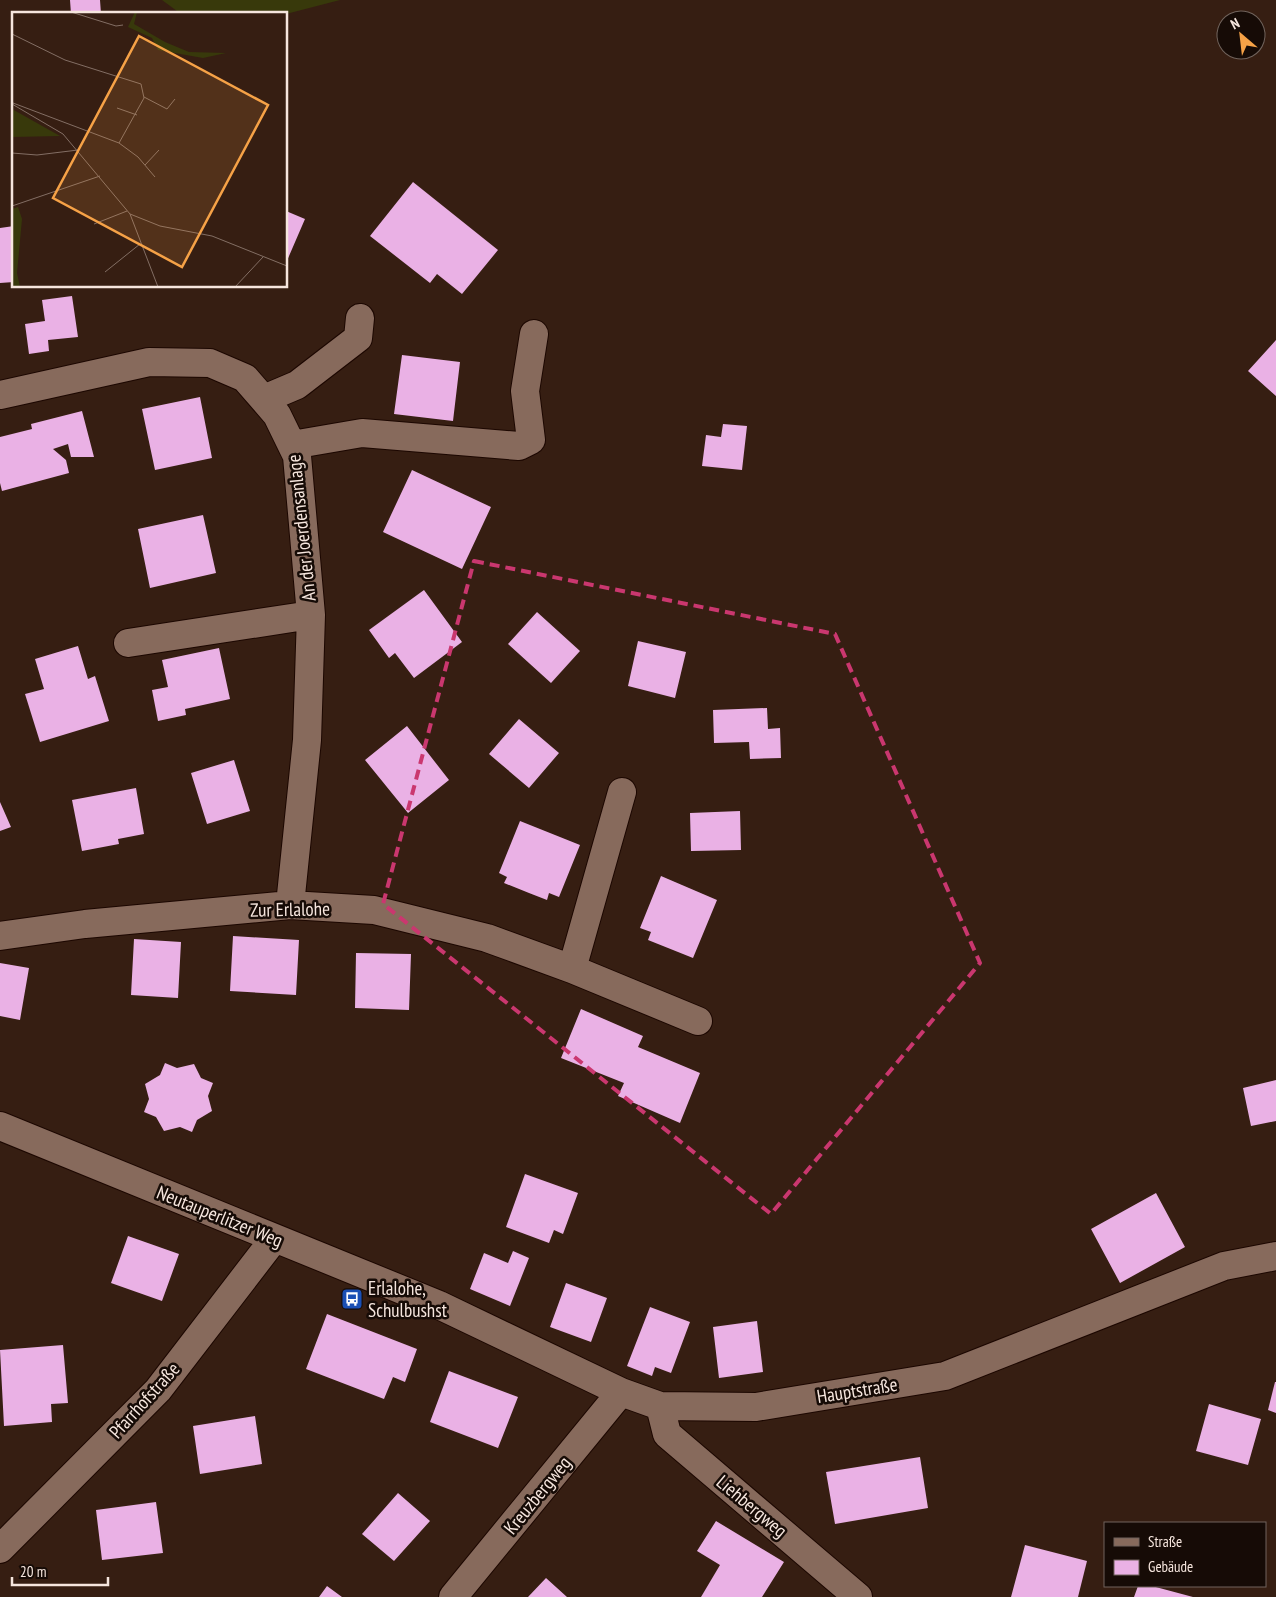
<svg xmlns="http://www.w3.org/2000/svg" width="1276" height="1597" font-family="'PT Sans Narrow',sans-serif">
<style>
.green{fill:#38390b}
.building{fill:#eab1e5}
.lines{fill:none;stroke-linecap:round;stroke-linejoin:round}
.minor-casing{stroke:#1c0700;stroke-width:30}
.minor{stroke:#876a5c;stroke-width:28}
.marked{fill:none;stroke:#ca376f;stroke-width:4;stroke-dasharray:10 6;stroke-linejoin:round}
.labels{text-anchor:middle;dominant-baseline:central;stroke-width:5;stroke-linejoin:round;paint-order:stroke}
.street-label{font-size:19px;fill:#f6e6de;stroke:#160b06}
.poi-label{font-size:19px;fill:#f6e6de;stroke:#160b06;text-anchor:start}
.inset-road{fill:none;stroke:#836e64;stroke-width:1}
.view{fill:#f6a247;fill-opacity:0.15;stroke:#f6a247;stroke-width:2.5}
.inset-edge{fill:none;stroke:#f6e6de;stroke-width:2.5}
</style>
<rect width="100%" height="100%" fill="#361e12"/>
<path class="green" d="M162,0h178l-54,14h-105z"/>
<path class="building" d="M70,0h30l1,14h-30z
M413,182l85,68 -36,44 -25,-20 -7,9 -60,-47z
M286,211l19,8 -19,44z
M14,226v56l-14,1v-55z
M72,296l6,41 -30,3 1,11 -20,3 -4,-30 20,-3 -3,-21z
M1276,340v56l-28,-25z
M402,355l58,7 -7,59 -59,-7z
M200,397l12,61 -57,12 -13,-61z
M82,411l12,46h-23l-3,-13 -15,5 13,11 3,13 -67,18 -2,-8v-46l32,-8 -1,-5z
M723,424l24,2 -5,44 -40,-4 4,-31 15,2z
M412,470l79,37 -29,62 -79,-37z
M203,515l13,58 -66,15 -12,-59z
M424,590l38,52 -48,36 -19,-25 -6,5 -20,-28z
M537,612l43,39 -29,32 -43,-39z
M638,641l48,11 -11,46 -47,-12z
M78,646l10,33 7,-3 14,45 -69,21 -15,-48 19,-5 -9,-30z
M219,648l11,51 -45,10 1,6 -28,6 -6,-31 16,-3 -6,-27z
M767,708l1,21 12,-1 1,30 -31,1 -1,-17 -35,1 -1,-33z
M519,719l40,34 -30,35 -40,-34z
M407,726l42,54 -41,33 -43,-53z
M234,760l16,51 -43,13 -16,-51z
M136,788l8,46 -26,5 1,5 -37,7 -10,-51z
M0,802l11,25 -11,4z
M740,811l1,39 -50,1 -1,-38z
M520,821l60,24 -21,52 -10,-4 -2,7 -18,-7 -25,-10 3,-6 -8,-4z
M661,876l56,24 -24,58 -45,-18 3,-8 -11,-4z
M233,936l66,4 -3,55 -66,-4z
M134,939l47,3 -3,56 -47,-3z
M356,953l55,1 -2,56 -54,-2z
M0,963l29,5 -9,52 -20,-4z
M581,1009l62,27 -5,11 62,26 -20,50 -62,-27 6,-13 -63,-25z
M165,1063l12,5 17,-4 7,14 12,5 -5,13 4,15 -15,9 -5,12 -12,-5 -16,4 -8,-14 -12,-5 5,-13 -4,-15 15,-9z
M1276,1080v41l-25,5 -8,-38z
M525,1174l53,19 -15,41 -9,-4 -5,13 -43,-16z
M1156,1193l29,54 -65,36 -29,-54z
M128,1236l51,18 -17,47 -51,-18z
M513,1251l16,7 -19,48 -40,-17 14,-36 24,10z
M566,1283l41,15 -16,44 -41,-15z
M650,1307l40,15 -19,51 -16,-6 -3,9 -25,-10z
M327,1314l90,35 -12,33 -12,-5 -9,22 -78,-30z
M757,1321l6,51 -44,6 -6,-51z
M63,1345l5,58 -17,1 1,18 -48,4 -4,-76z
M449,1371l69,26 -20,51 -68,-26z
M1275,1382h1v31l-8,-3z
M1209,1404l52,15 -13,46 -52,-14z
M255,1416l7,48 -62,10 -7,-48z
M920,1457l8,51 -93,16 -9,-52z
M398,1493l32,28 -36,40 -32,-27z
M156,1502l7,51 -61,7 -6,-50z
M716,1521l68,41 -22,35h-61l19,-32 -23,-14z
M1025,1545l62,16 -9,36h-67z
M546,1578l21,19h-39z
M327,1586l15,11h-23z
M1138,1586h14l41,11h-59z"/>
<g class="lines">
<g class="minor-casing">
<path id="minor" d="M0,395l149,-33 61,1 35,15 32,37 20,41 14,159 -4,125 -17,165
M264,399l33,-14 61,-47 2,-20
M292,445l70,-12 157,13 12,-6 -6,-49 9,-57
M128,643l183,-28
M0,936l85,-12 205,-19 84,5 113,28 85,31 126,52
M572,969l50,-177
M0,1126l439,179 182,87 39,14 96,1 189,-31 279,-110 52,-10
M660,1406l7,28 191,163
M0,1549l158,-159 116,-151
M453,1597l168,-205"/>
</g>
<use href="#minor" class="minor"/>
</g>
<path class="marked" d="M474,561l361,73 145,329 -209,251 -388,-310z"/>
<defs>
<g id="bus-square" transform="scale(1.125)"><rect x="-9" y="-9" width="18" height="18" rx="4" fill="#1a4fb4" stroke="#160b06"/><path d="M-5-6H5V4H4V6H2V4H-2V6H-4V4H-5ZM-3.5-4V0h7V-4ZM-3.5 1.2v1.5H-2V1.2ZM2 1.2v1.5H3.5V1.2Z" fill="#fff"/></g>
</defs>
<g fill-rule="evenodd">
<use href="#bus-square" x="352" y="1299"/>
</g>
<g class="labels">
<g class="street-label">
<text transform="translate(301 528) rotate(-96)">An der Joerdensanlage</text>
<text transform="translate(290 909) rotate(-1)">Zur Erlalohe</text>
<text transform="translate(220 1216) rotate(22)">Neutauperlitzer Weg</text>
<text transform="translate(857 1390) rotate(-9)">Hauptstraße</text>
<text transform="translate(144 1400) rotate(-48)">Pfarrhofstraße</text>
<text transform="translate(537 1495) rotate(-51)">Kreuzbergweg</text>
<text transform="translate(752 1506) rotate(40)">Liehbergweg</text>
</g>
<g class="poi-label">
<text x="368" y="1288">Erlalohe,<tspan x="368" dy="22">Schulbushst</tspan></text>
</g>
</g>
<g transform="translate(12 12)">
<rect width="275" height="275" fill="#361e12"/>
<path d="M123,0h2l-3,12 31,18 24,10 37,1 -23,5 -45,-8 -6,-12 -24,-11zM0,97l48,27 -48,1zM6,195l4,12 -5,54 3,14h-8v-78z" fill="#38390b"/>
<path class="inset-road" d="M59,0l45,14 7,-1M0,22l53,26 76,24 3,14 -25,45M132,85l23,12 8,-10M1,91l106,40 19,14 17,20M0,92l51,30 67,80 30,12 52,10 75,30M105,96l20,7M0,141l25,2 41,-5M133,153l14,-15M0,194l88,-30M118,202l28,73M82,212l33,-13M93,260l35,-28M223,275l28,-30"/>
<path class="view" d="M127,24l129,69 -86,162 -129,-69z"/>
<rect width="275" height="275" class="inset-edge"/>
</g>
<rect x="1104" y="1522" width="162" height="65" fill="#160b06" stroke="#70635c"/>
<rect x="1114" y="1538" width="25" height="8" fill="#876a5c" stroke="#70635c"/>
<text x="1148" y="1547" font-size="15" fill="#f6e6de">Straße</text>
<rect x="1114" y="1560" width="25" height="15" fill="#eab1e5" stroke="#70635c"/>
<text x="1148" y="1572" font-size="15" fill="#f6e6de">Gebäude</text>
<g transform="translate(1241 35) rotate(332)"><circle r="24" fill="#160b06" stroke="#70635c"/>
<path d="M0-4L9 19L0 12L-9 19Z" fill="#f6a247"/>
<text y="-8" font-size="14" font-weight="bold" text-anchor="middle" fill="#f6e6de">N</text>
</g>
<path d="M12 1577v8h96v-8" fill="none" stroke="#f6e6de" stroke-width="2.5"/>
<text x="20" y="1577" font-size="15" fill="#f6e6de" stroke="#160b06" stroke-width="4" paint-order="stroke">20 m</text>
</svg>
